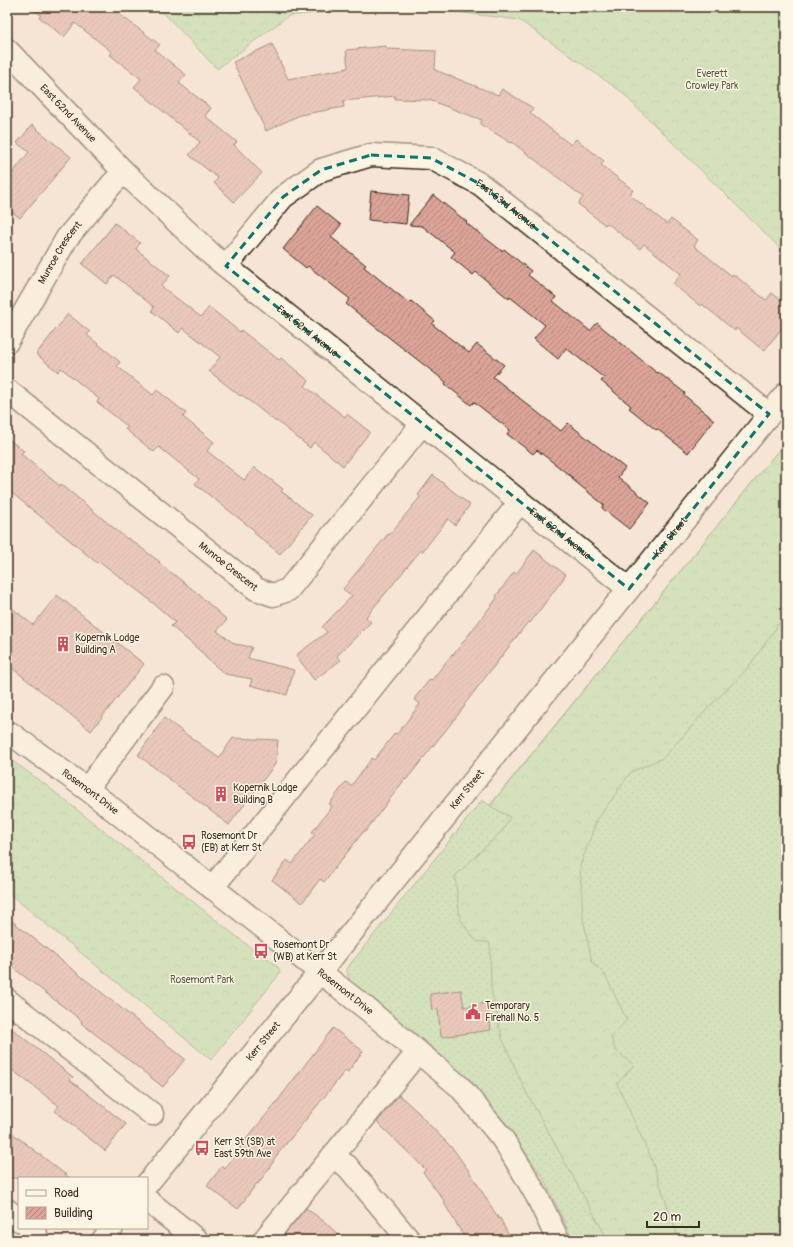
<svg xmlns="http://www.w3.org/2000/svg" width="793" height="1247" font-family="Pangolin,sans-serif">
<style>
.grass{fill:url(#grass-dots);stroke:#72835e}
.forest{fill:url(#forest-crowns);stroke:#72835e}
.building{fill:url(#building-hatch);stroke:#3b2a1e}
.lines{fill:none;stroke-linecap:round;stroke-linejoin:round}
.minor-casing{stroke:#3b2a1e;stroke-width:25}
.minor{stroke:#fcf5e5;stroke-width:22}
.marked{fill:none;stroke:#0f766e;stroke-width:3;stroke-dasharray:8 5;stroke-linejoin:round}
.labels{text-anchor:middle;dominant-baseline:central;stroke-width:3;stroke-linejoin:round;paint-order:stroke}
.park-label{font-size:10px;fill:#57563e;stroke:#fcf5e5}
.street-label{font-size:10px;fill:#3b2a1e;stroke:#fcf5e5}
.poi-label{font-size:10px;fill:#3b2a1e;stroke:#fcf5e5;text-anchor:start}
</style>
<defs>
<pattern id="grass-dots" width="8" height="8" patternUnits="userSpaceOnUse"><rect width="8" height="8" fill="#aadc9d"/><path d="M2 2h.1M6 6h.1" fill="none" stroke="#93bd87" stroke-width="1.8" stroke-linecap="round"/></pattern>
<pattern id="forest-crowns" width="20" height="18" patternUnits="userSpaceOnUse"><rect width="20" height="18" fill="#aadc9d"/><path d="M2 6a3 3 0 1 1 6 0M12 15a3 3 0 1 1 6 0" fill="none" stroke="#93bd87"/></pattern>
<pattern id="building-hatch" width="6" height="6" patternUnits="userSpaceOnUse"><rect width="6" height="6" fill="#dca498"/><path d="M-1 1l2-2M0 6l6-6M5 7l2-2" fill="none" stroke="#b4867b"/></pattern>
</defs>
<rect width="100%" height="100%" fill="#f6e5d6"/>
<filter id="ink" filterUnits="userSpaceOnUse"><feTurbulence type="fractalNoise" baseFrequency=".025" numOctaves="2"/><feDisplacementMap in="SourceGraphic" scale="8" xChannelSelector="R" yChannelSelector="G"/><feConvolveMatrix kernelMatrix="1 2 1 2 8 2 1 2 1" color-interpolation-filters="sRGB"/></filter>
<g filter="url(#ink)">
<path class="grass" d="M786,441v799h-213l-29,-61 -40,-58 -32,-35 -36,-35 -85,-68 -4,-10v-5l135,-168 8,5z"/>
<path class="forest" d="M158,7h218l-88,9 -71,53z
M417,7h369v247l-167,-164 -100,-70z
M786,441v173l-39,55 -37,37 -47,52 -32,14 -34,48 -17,46 3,52 9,44 13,13 22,45 -16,17 4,13 19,15 -17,19 34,74 28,82h-71l-83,-150 -23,-52 -11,-49 -1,-46 -14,-2 -16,-22 -5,-43 48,-46 7,-13 -20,-11z
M7,757l39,28 209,166 2,-2 21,18 2,4 -2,5 -67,84 -204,-168z"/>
<path class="building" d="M30,7h80l50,38 -5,5 31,25 -7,8 32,25 -6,8 32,26 -3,3 28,28 -28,29 -20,-19 4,-5 -29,-23 11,-13 -66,-55 7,-8 -31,-24 2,-3 -37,-29 -11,14 -25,-20 2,-2z
M272,44l16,35 60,-11 -2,-18 40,-4 1,3 49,2 -1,19 63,25 4,-6 31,19 -3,5 41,32 5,-6 28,22 -3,4 32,25 -3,5 37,29 4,-5 27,21 -4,6 38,30 1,-2 33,26 6,-7 14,11v19l-22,28 -28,-23 -1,3 -33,-27 -2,2 -27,-22 8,-10 -37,-30 -4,5 -33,-26 -2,2 -27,-21 5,-7 -71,-55 -1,1 -31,-19 2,-4 -53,-20 -34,-1v-3l-52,5 1,6 -44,8 -34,16 -33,-69z
M32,125l39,32 -51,61 -13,-10v-28l22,-28 -12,-9z
M371,191l38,4 -3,29 -38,-4z
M433,195l34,27 -1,1 36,28 2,-2 27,22 -3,4 28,22 -3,4 37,30 7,-8 60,50 1,-1 27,21 -1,2 30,25 -26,33 -31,-24 -1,1 -27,-22 2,-2 -30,-25 3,-3 -38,-30 -8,11 -24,-20 11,-14 -35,-28 -1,2 -33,-27 -3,3 -22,-18 4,-5 -33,-26 -13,-1z
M317,206l24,19 -10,12 35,28 -2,2 45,36 2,-2 24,20 -3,3 37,29 8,-9 27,21 -11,12 68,54 7,-8 57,45 -7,9 32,26 -21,26 -27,-21 2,-3 -32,-26 1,-1 -36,-28 -4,4 -26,-20 3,-4 -36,-28 -3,3 -26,-21 1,-2 -100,-78 4,-5 -42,-33 -2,2 -23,-19z
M115,223l25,20 -4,6 34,27 -9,10 40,31 8,-10 31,25 1,-2 38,30 2,-2 28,23 -4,5 40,31 2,-3 23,18 -27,34 -29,-24 -4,6 -33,-27 -1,1 -34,-27 -2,1 -31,-25 11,-14 -37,-29 -4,5 -27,-22 2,-4 -40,-32 -7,9 -25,-20z
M68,314l22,18 -3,3 33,27 -3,4 36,29 4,-5 29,23 -3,4 31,25 -7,9 37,29 10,-13 29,22 -2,2 31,24 -32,39 -26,-21 1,-2 -60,-47 4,-5 -40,-32 -5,5 -29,-23 3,-2 -31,-25 2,-3 -38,-31 -3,4 -22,-18z
M7,438l17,13 -3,3 39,32 1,-2 66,55 1,-1 32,24 -1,1 37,29 31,28 -10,11 18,13 17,3 -4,11 46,12 -7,25 -37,-10 2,-6 -27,-5 -20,-17 1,-1 -35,-30 4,-4 -29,-25 -47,-36 -2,2 -24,-20 -66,-54z
M433,475l37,30 -15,20 -7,-6 -26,33 -1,-2 -55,67 5,5 -34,34 4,4 -27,20 -18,-25 31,-23 -5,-5 30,-31 -9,-7 45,-55 1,1 31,-38 -2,-2z
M534,550l32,25 -36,48 -2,-1 -64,83 1,1 -20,25 -39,49 -1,-1 -40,53 -1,-1 -40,51 -4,-3 -18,24 -30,-23 15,-20 5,4 23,-30 -3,-2 20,-26 -3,-2 17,-22 5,4 21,-28 2,2 21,-27 2,1 23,-30 -6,-5 16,-20 2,1 20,-26 1,1 44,-57 -1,-2 18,-24 2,2z
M57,595l87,69 -53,67 -84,-67v-60l26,21z
M164,718l55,40 14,-20 45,2 -2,23 -47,62 -91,-70z
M7,917l178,142 -22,28 -82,-64 1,-2 -75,-58z
M461,990l3,17 23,-4 4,27 -50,7 -3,-28 -6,1 -2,-16z
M7,1025l66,52 -3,3 56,44 -21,27 -50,-40 4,-5 -52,-40z
M333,1028l30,23 -15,21 -2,-2 -73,90 1,1 -16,23 -1,-1 -19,26 -31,-23 15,-20 3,3 18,-26 32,-39z
M399,1095l21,19v1l34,35 17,24 28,45 1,-1 11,22h-45l-22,-37 1,-1 -22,-30 3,-2 -49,-48z
M7,1129l63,49h-59l-4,-3z
M306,1208l20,15 18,17h-56l-5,-4z"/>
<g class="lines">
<g class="minor-casing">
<g id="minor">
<path id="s1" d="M7,50l117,122 88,83 417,334"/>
<path id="s2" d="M226,266l57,-69 38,-27 50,-15 60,3 49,26 289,230"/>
<path id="s3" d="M7,342l60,-104 45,-54 12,-12"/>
<path id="s4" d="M7,390l249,199 17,6 15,-5 134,-166"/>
<path id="s5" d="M7,731l80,58 280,220 93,78 42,51 20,32 15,26 21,44"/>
<path d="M87,789l76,-102"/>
<path d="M212,888l308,-386"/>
<path d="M7,1000l145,114"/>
<path d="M332,1157l15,9 62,74"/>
<path id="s6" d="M147,1184l173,-212 466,-578"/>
<path d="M147,1200l50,40"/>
<path d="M7,1210l12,10"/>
<path d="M29,1228l7,6"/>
<path d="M103,1240l9,-12"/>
<path d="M264,1240l154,-188"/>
</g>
</g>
<use href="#minor" class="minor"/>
</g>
</g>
<path d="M0 0H793V1247H0ZM371,155l60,3 49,26 289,230 -140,175 -403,-323 57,-69 38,-27z" fill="#f6e5d6" fill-opacity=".55" fill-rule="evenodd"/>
<path class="marked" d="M371,155l60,3 49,26 289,230 -140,175 -403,-323 57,-69 38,-27z"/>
<defs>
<g id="building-bare" transform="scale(1.2)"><path d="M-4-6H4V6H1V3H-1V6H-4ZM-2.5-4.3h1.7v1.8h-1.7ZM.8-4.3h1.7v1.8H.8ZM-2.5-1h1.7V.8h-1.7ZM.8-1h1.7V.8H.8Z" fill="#d1495b" stroke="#fcf5e5" stroke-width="2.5" paint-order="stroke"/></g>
<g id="bus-bare" transform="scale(1.2)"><path d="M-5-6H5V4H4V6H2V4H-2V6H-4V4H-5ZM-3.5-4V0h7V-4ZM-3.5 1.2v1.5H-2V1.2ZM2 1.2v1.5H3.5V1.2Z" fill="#d1495b" stroke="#fcf5e5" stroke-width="2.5" paint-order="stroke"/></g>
<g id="civic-bare" transform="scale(1.2)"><path d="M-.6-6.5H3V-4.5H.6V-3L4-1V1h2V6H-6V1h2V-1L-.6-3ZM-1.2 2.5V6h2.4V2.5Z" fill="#d1495b" stroke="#fcf5e5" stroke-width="2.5" paint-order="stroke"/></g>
</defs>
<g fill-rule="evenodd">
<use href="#building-bare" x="63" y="644"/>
<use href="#building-bare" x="221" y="794"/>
<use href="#bus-bare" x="189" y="842"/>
<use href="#bus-bare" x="261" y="951"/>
<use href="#civic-bare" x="473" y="1012"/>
<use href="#bus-bare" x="202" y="1148"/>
</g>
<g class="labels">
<g class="park-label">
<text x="712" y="74">Everett<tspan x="712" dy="12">Crowley Park</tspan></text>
<text x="202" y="980">Rosemont Park</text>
</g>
<g class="street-label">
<text stroke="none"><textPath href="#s1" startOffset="88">East 62nd Avenue</textPath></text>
<text stroke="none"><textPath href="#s2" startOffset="337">East 63rd Avenue</textPath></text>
<text stroke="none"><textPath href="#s3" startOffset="104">Munroe Crescent</textPath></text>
<text stroke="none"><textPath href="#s1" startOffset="412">East 62nd Avenue</textPath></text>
<text stroke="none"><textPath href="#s1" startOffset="736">East 62nd Avenue</textPath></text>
<text stroke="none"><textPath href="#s6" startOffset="832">Kerr Street</textPath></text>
<text stroke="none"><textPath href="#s4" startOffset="283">Munroe Crescent</textPath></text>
<text stroke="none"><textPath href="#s6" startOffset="508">Kerr Street</textPath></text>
<text stroke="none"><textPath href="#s5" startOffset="103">Rosemont Drive</textPath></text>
<text stroke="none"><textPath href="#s5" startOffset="427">Rosemont Drive</textPath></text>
<text stroke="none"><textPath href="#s6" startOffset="184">Kerr Street</textPath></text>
</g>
<g class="poi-label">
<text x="75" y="638">Kopernik Lodge<tspan x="75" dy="12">Building A</tspan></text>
<text x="233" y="788">Kopernik Lodge<tspan x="233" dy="12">Building B</tspan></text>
<text x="201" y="836">Rosemont Dr<tspan x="201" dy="12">(EB) at Kerr St</tspan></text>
<text x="273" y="945">Rosemont Dr<tspan x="273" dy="12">(WB) at Kerr St</tspan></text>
<text x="485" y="1006">Temporary<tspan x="485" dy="12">Firehall No. 5</tspan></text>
<text x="214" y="1142">Kerr St (SB) at<tspan x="214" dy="12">East 59th Ave</tspan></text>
</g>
</g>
<rect width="793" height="1247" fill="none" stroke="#fcf5e5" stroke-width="24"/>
<rect x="12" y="12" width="769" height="1223" fill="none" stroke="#3b2a1e" stroke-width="1.5" filter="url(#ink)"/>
<rect x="18" y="1177" width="130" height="52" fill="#fcf5e5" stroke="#afa495"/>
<rect x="26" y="1190" width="20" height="6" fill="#fcf5e5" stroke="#afa495"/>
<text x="54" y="1197" font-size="12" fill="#3b2a1e">Road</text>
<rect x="26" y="1207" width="20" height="12" fill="url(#building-hatch)" stroke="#afa495"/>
<text x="54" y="1217" font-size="12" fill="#3b2a1e">Building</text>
<path d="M647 1221v6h52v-6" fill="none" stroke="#3b2a1e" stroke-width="2"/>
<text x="653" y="1221" font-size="12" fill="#3b2a1e" stroke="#fcf5e5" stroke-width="3" paint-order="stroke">20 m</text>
</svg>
